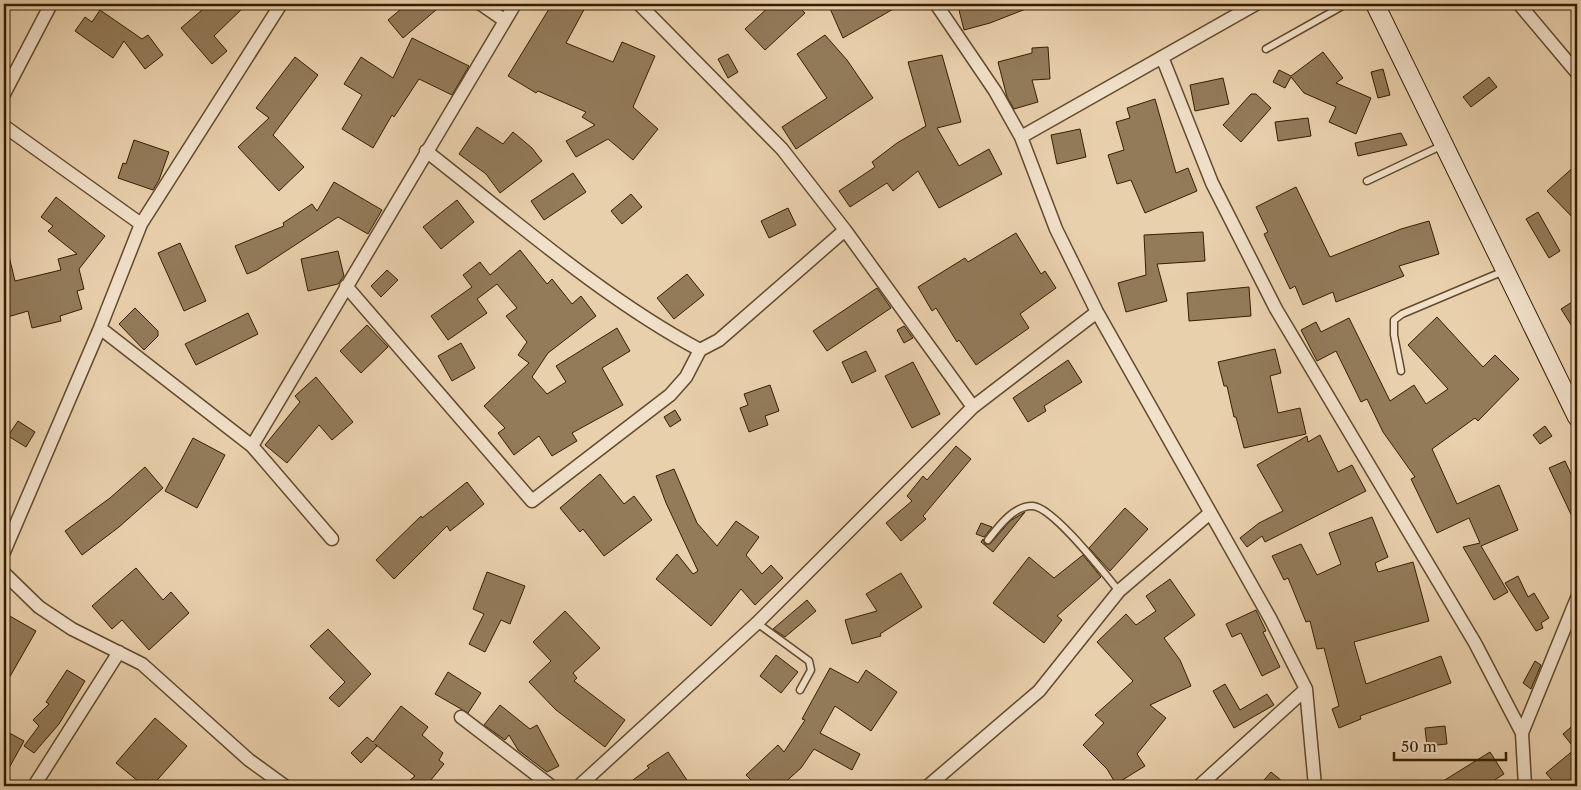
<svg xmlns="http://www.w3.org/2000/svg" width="1581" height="790" font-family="'Libre Caslon Text',serif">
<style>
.building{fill:#937b5a;stroke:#351e01}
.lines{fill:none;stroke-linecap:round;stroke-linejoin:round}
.lane-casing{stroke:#624a2c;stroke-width:9}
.street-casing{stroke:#624a2c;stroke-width:15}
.secondary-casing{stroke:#351e01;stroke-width:20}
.lane{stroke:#f1e0ca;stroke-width:6}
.street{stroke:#f1e0ca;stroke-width:12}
.secondary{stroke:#f1e0ca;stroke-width:18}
</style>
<rect width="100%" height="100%" fill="#e9d0ad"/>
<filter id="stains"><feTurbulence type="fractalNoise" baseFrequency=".004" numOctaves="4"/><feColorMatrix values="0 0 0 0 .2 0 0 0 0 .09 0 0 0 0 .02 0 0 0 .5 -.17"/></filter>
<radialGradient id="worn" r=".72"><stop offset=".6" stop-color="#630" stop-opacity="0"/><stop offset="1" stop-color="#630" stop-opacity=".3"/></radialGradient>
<path class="building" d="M209,4h38l-33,32 13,15 -15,13 -31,-36z
M407,4h36l-40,34 -15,-18z
M552,4h35l-21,39 47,19 9,-20 33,14 -22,51 25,22 -25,31 -25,-21 -32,18 -10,-16 29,-16 -13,-8 4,-5 -48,-21 -2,2 -28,-17z
M772,4h24l9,9 -40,37 -20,-21z
M828,4h74l-59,34z
M968,4h17l2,5 15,-5 34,1 -46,18 -26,7 -6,-24z
M100,10l42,29 6,-4 15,20 -18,14 -21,-28 -11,17 -38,-27 10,-14 7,5z
M825,35l22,25 26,38 -77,51 -14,-22 45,-29 -30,-44z
M412,38l57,28 -17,29 -33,-16 -25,38 -2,-2 -19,33 -31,-19 20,-34 -18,-11 17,-27 32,21z
M1048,47l2,32 -18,1 6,22 -24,7 -7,-12 -9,-35 34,-9v-5z
M1323,52l20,26 -7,5 35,15 -15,36 -27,-12 7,-15 -32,-14 -13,-16 -6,11 -12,-6 6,-12 12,6z
M728,54l10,18 -10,6 -10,-19z
M942,55l19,67 -24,6 22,38 30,-17 13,25 -63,34 -21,-37 -25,20 -6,-8 -37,24 -11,-16 36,-24 -3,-5 25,-19 29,-17 -18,-64z
M295,57l23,18 -45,60 31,32 -25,24 -41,-44 31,-29 -13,-10z
M1383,69l7,26 -12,3 -7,-26z
M1489,77l8,10 -26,20 -8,-10z
M1223,78l6,26 -34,7 -5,-26z
M1251,94h5l15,14 -30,34 -18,-17z
M1155,99l21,74 12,-5 9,23 -52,22 -14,-33 -14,4 -9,-29 16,-5 -8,-28 14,-4 -3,-10z
M1308,118l3,18 -33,5 -3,-19z
M477,127l26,17 10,-12 19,16 10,13 -42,32 -14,-19 -27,-20z
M1080,129l6,28 -29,7 -6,-29z
M1401,133l6,12 -49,11 -3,-13z
M134,140l35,12 -10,28 -6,10 -35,-12 5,-15 3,1z
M1577,164v58l-30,-31z
M573,173l13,19 -42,28 -13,-19z
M334,182l48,28 -14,24 -30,-17 -81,53 -10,4 -12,-28 49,-20 -1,-3 29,-19 5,7z
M1296,187l34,70 71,-28 28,-8 10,33 -40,12 5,10 -68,26 -3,-10 -30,13 -8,-19 -5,3 -26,-55 4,-2 -12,-25z
M631,194l11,13 -20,17 -11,-13z
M56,197l49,39 -26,33 5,20 -7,2 5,18 -22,7 1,5 -29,7 -4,-17 -24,7v-65l4,-1 7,29 46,-11 -3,-11 19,-5 -29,-23 5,-5 -12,-9z
M457,200l17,22 -33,27 -18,-22z
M788,208l8,17 -27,13 -8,-17z
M1538,212l22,39 -11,7 -23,-39z
M1203,232l2,29 -48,3 10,37 -41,11 -8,-29 28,-8 -2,-40z
M1016,233l25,41 4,-3 11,17 -36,26 9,14 -53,37 -17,-25 -2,2 -21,-34 -4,3 -14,-24 47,-29 3,4z
M180,243l26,58 -22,10 -26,-58z
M520,250l27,34 5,-5 20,25 9,-8 15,20 -48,37 -16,24 15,17 19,-12 -10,-16 61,-38 13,23 -28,17 21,37 -51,28 5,8 -25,15 -13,-20 -25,19 -16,-22 7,-5 -21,-22 45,-43 -11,-8 9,-13 -21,-26 11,-8 -20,-24 -20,15 10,14 -39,27 -17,-24 41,-29 -9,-12 17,-13 10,13z
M338,251l6,25 -6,8 -30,7 -7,-32z
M387,270l11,10 -17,17 -10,-11z
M687,274l17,21 -30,24 -17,-21z
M1249,287l2,29 -62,5 -2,-28z
M877,288l14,20 -64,43 -14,-20z
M1572,302l5,8v24l-16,-25z
M135,308l23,23v5l-14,14 -25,-26z
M248,313l10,21 -62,31 -11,-21z
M1437,317l46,50 12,-12 24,24 -41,42 -3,-3 -43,31 25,55 42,-19 19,45 -37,16 27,46 -14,8 -31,-53 17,-4 -11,-25 -32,15 -26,-54 4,-2 -32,-45 -16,-33 -6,3 -25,-51 -19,10 -16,-31 15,-8 5,10 28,-14 41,83 24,-16 12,19 22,-15 -40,-44z
M367,325l21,22 -27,26 -21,-22z
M904,326l9,12 -9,5 -7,-13z
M461,343l14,25 -23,13 -14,-25z
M1275,349l6,24 -11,3 8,37 22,-5 6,26 -62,14 -8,-31h-2l-7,-31h-3l-6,-24z
M866,351l10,20 -24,12 -10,-21z
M1068,360l14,22 -38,24 2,5 -18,11 -15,-24z
M913,362l27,52 -28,14 -27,-52z
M316,377l37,45 -21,18 -13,-15 -32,38 -22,-18 35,-43 -5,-6z
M770,385l9,26 -14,5 3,9 -19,7 -9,-24 8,-3 -4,-11z
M675,410l6,10 -11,7 -6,-10z
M18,421l17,11 -9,15 -18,-11z
M1545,426l7,10 -12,8 -7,-9z
M1320,435l18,37 14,-7 14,26 -101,51 -3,-6 -15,11 -7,-9 19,-15 24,-12 -26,-46 50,-29 1,6z
M193,438l32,17 -28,53 -32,-17z
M956,446l15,13 -48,57 3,3 -25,22 -15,-18 26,-22 -5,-5 16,-20 4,4z
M1565,461l12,26v40l-28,-59z
M145,467l18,21 -44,39 -37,28 -17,-24 45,-33z
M674,469l23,54 20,23 19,-25 23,16 -13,18 16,19 9,-9 12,13 -28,27 -14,-16 -30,37 -55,-47 21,-25 16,20 5,-3 -32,-68 -10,-27z
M600,474l24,30 10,-8 18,24 -48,36 -21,-27 -3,3 -20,-24z
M467,482l17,22 -34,27 -3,-5 -53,53 -18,-19 45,-44 1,2z
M1125,508l23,21 -38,42 -21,-23z
M1025,512l-32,40 -12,-10 2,-3 2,5h5l20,-23z
M1372,517l16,40 -13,6 3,9 35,-10 16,59 -75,21 12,42 75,-28 10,27 -91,33 1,3 -22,9 -7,-19 7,-3 -15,-58 -7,1 -7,-28 -4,1 -18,-44 -4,2 -12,-24 29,-12 16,31 24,-11 -12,-31z
M981,523l11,4 -8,10 -8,-3z
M1083,555l18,22 -44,39 5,4 -18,23 -51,-40 36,-46 25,21z
M136,568l27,32 8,-8 18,21 -40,37 -27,-30 -10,9 -20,-23z
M487,572l38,14 -15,38 -9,-4 -16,32 -16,-8 15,-30 -11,-5z
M901,573l21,34 -42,27 1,2 -29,8 -7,-24 32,-9 -11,-17z
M1518,576l10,21 6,-4 15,25 -8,5 2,5 -7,3 -31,-48z
M1170,579l25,36 -31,23 16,22 11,26 -41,19 16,13 -29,36 8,12 -29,18 -9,-15 -24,-24 21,-22 -9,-8 38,-34 -36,-39 29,-28 10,11 20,-14 -10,-15z
M807,600l9,11 -31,26 -12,-8z
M1256,610l10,21 -3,1 17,35 -18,9 -21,-43 -9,4 -6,-13z
M565,611l35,37 -27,25 4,5 -3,3 51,39 -20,27 -49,-37 -27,-28 22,-21 -18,-19z
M8,615l28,16 -32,56v-64z
M328,629l43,45 -32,33 -10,-9 16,-16 -35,-36z
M776,655l22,17 -17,21 -21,-17z
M1535,661l6,4 -10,24 -8,-6z
M830,668l28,15 8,-13 31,22 -26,39 -36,-25 -15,27 40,21 -8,16 -38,-21 -13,19 -20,18h-24l-11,-11 32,-30 6,7 21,-32 -3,-1z
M67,670l18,11 -26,43 -25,29 -10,-7 15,-20 -6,-6 16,-16 -3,-2z
M448,672l33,21 -13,20 -33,-19z
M1225,684l15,26 27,-16 7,11 -40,23 -21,-37z
M500,705l30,24 7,-4 22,41 -12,6 -29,-22 -9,-15 -4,5 -21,-15z
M401,706l27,21 -6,8 21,18 -4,7 5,4 -18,22h-23l12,-10 -40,-32 2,2 -16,17 -10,-10 16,-16 6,5z
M155,718l32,28 -35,40h-8l-28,-23z
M1577,722v64h-20l-11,-13 29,-24 -12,-15z
M1445,726l2,18 -20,2 -2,-18z
M4,730l20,11 -20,36z
M668,752l23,34h-66l24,-18 -2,-2z
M1490,752l14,22 -19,12h-50z
M1271,772l17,14h-29z"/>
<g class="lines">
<g class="lane-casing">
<path id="lane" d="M1266,49l80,-45
M1367,181l76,-36
M1401,371l-7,-36v-15l8,-6 102,-43
M988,540c10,-13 26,-35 45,-34 21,2 71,67 86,85
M757,623l52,38 2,9 -11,20"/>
</g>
<g class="street-casing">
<path id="street" d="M481,4l23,16
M639,4l143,145 63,81 128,177
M936,4l59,87 26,46 35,92 41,83 173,306 36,71 9,97
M1519,4l58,69
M1162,57l50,126 64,126 199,334 47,90
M4,94l47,-90
M4,126l137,98
M1021,137l235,-133
M426,151c86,67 178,148 274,199l19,-10 126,-110
M346,286l186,215 138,-106 16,-18 14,-27
M100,328l152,118
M332,539l-80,-93 263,-442
M4,552l96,-224 41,-104 140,-220
M4,573l35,34 33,22 70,35 107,96 36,26
M461,717l90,69
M34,786l85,-134
M579,786l178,-163 216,-216 124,-95
M928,786l111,-95 80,-100 91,-78
M1199,786l107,-97
M1525,786l-3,-53 55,-135"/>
</g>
<g class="secondary-casing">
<path id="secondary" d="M1375,4l202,413"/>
</g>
<use href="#lane" class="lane"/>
<use href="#street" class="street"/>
<use href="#secondary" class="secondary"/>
</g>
<rect width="1581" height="790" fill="none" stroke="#e9d0ad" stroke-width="20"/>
<rect x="5" y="5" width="1571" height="780" fill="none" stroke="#351e01" stroke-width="2.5"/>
<rect x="10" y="10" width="1561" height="770" fill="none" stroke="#351e01"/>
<path d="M1394 752v8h112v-8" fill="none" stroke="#351e01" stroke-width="2.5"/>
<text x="1401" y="752" font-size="15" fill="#351e01" stroke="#f1e0ca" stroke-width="4" paint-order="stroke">50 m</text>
<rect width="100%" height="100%" filter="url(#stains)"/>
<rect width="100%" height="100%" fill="url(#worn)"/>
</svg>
